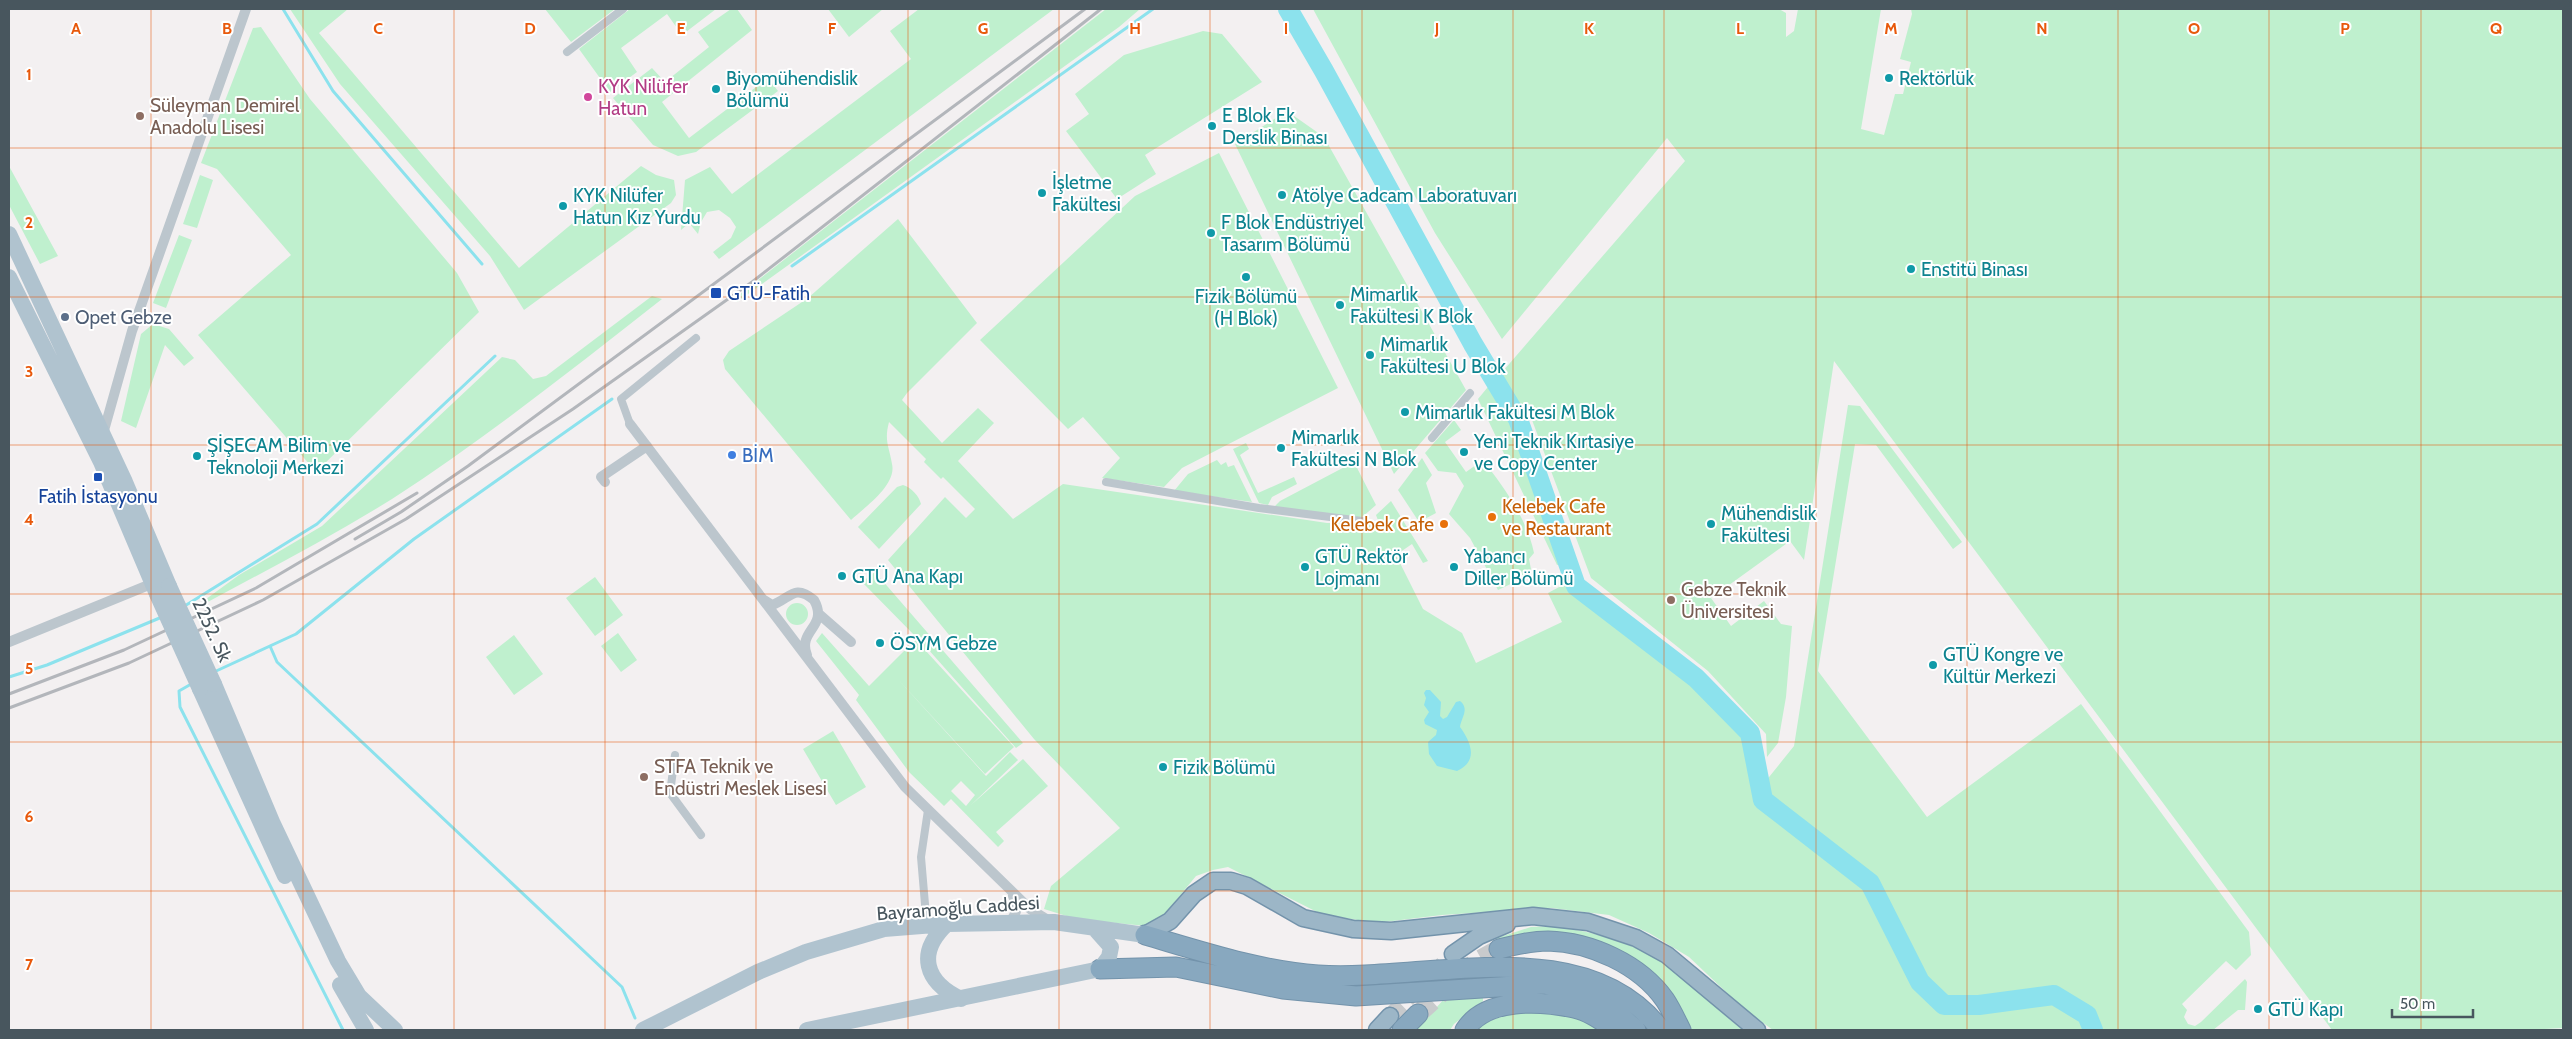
<svg xmlns="http://www.w3.org/2000/svg" width="2572" height="1039" font-family="Cabin,sans-serif">
<style>
.green{fill:#bff0ce;fill-rule:evenodd}
.water{fill:#8ce2ed}
.lines{fill:none;stroke-linecap:round;stroke-linejoin:round}
.stream{stroke:#8ce2ed;stroke-width:3}
.river{stroke:#8ce2ed;stroke-width:20}
.trunk-tunnel{stroke:#c8cacc;stroke-width:16;stroke-dasharray:16 8;stroke-linecap:butt}
.motorway-tunnel{stroke:#c8cacc;stroke-width:19;stroke-dasharray:19 9;stroke-linecap:butt}
.trunk-casing{stroke:#7393ab;stroke-width:19}
.motorway-casing{stroke:#7393ab;stroke-width:21}
.pedestrian{stroke:#bcc6cd;stroke-width:8}
.minor{stroke:#bcc6cd;stroke-width:10}
.primary{stroke:#b0c3cf;stroke-width:16}
.trunk{stroke:#9cb6c7;stroke-width:16}
.motorway{stroke:#88a8bf;stroke-width:19}
.rail{stroke:#b3b6bb;stroke-width:3}
.primary-bridge{stroke:#b0c3cf;stroke-width:16}
.grid{fill:none;stroke:#e8590c;stroke-width:1;stroke-opacity:0.55}
.culture-dot{fill:#0f9aa8;stroke:#fff;stroke-width:2}
.hotel-dot{fill:#d1479c;stroke:#fff;stroke-width:2}
.education-dot{fill:#8d6e63;stroke:#fff;stroke-width:2}
.transit-dot{fill:#1a4fb4;stroke:#fff;stroke-width:2}
.service-dot{fill:#5c6f8a;stroke:#fff;stroke-width:2}
.shop-dot{fill:#3f7fe0;stroke:#fff;stroke-width:2}
.food-dot{fill:#e8710a;stroke:#fff;stroke-width:2}
.labels{text-anchor:middle;dominant-baseline:central;stroke-width:4;stroke-linejoin:round;paint-order:stroke}
.culture-label{font-size:19px;fill:#0d838f;stroke:#fff;text-anchor:start}
.hotel-label{font-size:19px;fill:#b23c85;stroke:#fff;text-anchor:start}
.education-label{font-size:19px;fill:#785e54;stroke:#fff;text-anchor:start}
.transit-label{font-size:19px;fill:#164399;stroke:#fff;text-anchor:start}
.service-label{font-size:19px;fill:#4e5e75;stroke:#fff;text-anchor:start}
.shop-label{font-size:19px;fill:#366cbe;stroke:#fff;text-anchor:start}
.food-label{font-size:19px;fill:#c56008;stroke:#fff;text-anchor:start}
.street-label{font-size:19px;fill:#48565e;stroke:#fff}
.grid-label{font-size:16px;text-anchor:middle;font-weight:bold;fill:#e8590c;stroke:#fff;stroke-width:4;stroke-linejoin:round;paint-order:stroke}
</style>
<rect width="100%" height="100%" fill="#f3f0f1"/>
<path class="green" d="M290,9h58l-29,24 200,235 122,-102 15,9 18,5 2,15 -5,8 -147,107 -34,-54 -150,-172z
M545,9h70l-44,33z
M630,9h86l-34,26 -15,-21 -46,34 16,24 -27,20 -31,-43z
M731,9h6l15,21 -90,72 27,36 79,-60 10,13 -82,61 -18,4 -25,-11 -40,-47 39,-30 13,14 44,-35 -11,-15z
M828,9h55l-34,28z
M919,9h135l-335,250 -6,-7 18,-14 5,-11 -6,-9 -11,-8 -12,2 -6,10 -3,12 -9,-11 -8,7 4,-50 25,-13 22,27 179,-135 -21,-28z
M1106,9h34l-21,18 -382,275 -2,-4z
M1313,9h466l7,4v24l8,-6 4,-22h83l-20,120 23,6 11,-41h8l8,-32 -11,-3 12,-45 -1,-5h652v1019l-34,2h-197l-498,-669 -30,199 -14,-19 -79,57 20,28 33,-25 17,23 11,2 -6,71 -8,46 -11,14 -1,-23 -58,-63 -117,-93 -59,-158 -35,-42 188,-217 -18,-23 -165,201 -67,-106z
M261,27l49,72 147,174 22,39 -163,160 -118,-137 93,-80 -74,-86 -16,-6 52,-135z
M1203,31l19,3 40,48 -117,73 11,19 -39,25 -51,-68 23,-17 -14,-20 49,-39z
M1287,111l37,26 142,253 -72,84 -159,-330z
M1219,153l119,235 -156,80 -18,19 -62,-9 18,-20 -37,-41 -15,12 -88,-89 155,-144z
M9,166l49,90 -18,8 -31,-59z
M200,175l13,5 -16,48 -14,-4z
M898,219l79,104 -70,70 -5,7 40,43 36,-35 16,15 -36,38 55,58 50,-35 264,39h52l-3,-8 15,-14 37,60 -5,2 -11,-19 -16,11 27,54 39,24 14,30 86,-41 -14,-29 26,-14 2,7 120,92 54,55 11,54 33,-41 54,-341 12,1 102,136 -9,7 -77,-104 -21,-1 -37,227 109,146 154,-113 168,228 2,23 -15,15 -10,-9 -44,43 5,6 -3,7 4,7 7,2 6,-4 44,-43 2,3 -2,28h-7l-25,20h-440l-29,-21 -55,-52 -40,-24 -40,-18 -58,-7 -109,7 -66,8 -55,-9 -93,-47 -15,3 -17,6 -32,39 -18,11 -70,-7 -32,-10 7,-23 69,-58 -86,-89 -146,-179 57,-63 21,21 9,-9 -32,-32 -2,2 -17,-17 2,-3 -37,-37c-5,19 0,24 3,42 5,21 -27,43 -41,56l-126,-151 -2,-9 6,-9 79,-53z
M179,235l13,5 -26,68 -13,-5z
M652,296l10,3c-88,69 -176,139 -270,200 -61,38 -125,71 -188,105l-2,-2 37,-27 83,-49 180,-169 13,3 18,19 13,-3z
M153,324l16,5 25,29 -10,8 -19,-21 -29,83 -15,-7 20,-87z
M1492,382l28,46 49,134 -12,3 -79,-166z
M1454,420l7,10 -16,12 21,30 17,-12c21,28 44,58 51,93l-5,6 3,15 -34,16 -28,-52 -21,-24 15,-28 -8,-13 -18,-2 -13,-18z
M1246,443l3,6 -9,6 18,38 36,-16 3,7 -25,13 -4,8 -9,-2 -26,-54z
M1422,458l10,17 -6,8 10,30 -17,9 -21,-32z
M1217,460l4,5 5,-3 2,5 6,-2 18,37 -78,-11 14,-17z
M1354,462l22,43 -16,14 -86,-12 6,-6z
M903,485c9,3 16,11 18,19l-42,45 -21,-22 39,-40z
M875,572l148,171 -7,5 -89,-100 -2,2 89,97 -29,27 -90,-98 91,100 24,-24 8,8 -47,45 52,-46 25,27 -52,46 8,9 -6,6 -47,-48 -7,7 -35,-34 -53,-72 3,-5 -43,-54 6,-8 47,53 48,-48 -55,-56zM961,781l14,14 -9,11 -15,-15z
M595,577l28,38 -28,21 -29,-38z
M786 614a11 11 0 1 1 22 0a11 11 0 1 1-22 0Z
M618,633l19,27 -16,12 -20,-26z
M514,635l29,39 -29,21 -28,-38z
M833,731l33,56 -30,18 -33,-56z
M1553,926c41,6 84,17 118,42 25,19 47,43 72,62h-53l-77,-82 -116,-6v-4l34,-11z
M1483,994v7l-29,23 -4,6h-34l29,-32z
M1524,1012c27,1 54,3 78,18h-126c14,-12 30,-15 48,-18z"/>
<path class="water" d="M1430,690l11,12 -1,14 3,3 4,-2 9,-15 4,-1c10,8 1,17 0,26 11,15 19,34 -3,44l-20,-5 -8,-12 -1,-12 8,-7 1,-5 -12,-6 -1,-4 5,-8 -5,-7 2,-7 -2,-5 2,-3z"/>
<g class="lines">
<path class="stream" d="M283,9l50,82 149,173
M792,266l361,-257
M183,607l134,-83 178,-168
M270,646l7,16 345,325 13,31
M214,672l82,-38 118,-95 198,-140
M9,677l38,-12 115,-48
M193,683l-14,8 1,16 163,323"/>
<path class="river" d="M1288,9l36,62 149,273 45,75 58,167 120,92 54,55 13,67 107,83 50,99 24,23h35l75,-10 33,20 6,15"/>
<path class="trunk-tunnel" d="M1390,1016l53,-52"/>
<path class="motorway-tunnel" d="M1418,1014l59,-53 22,-12"/>
<g class="trunk-casing">
<path id="trunk" d="M1145,935l25,-14 24,-27 19,-13h18l16,5 56,32 50,11 38,2 142,-15 55,6 48,16 31,17 90,75
M1453,954l26,-18 28,-12
M1377,1030l13,-14"/>
</g>
<g class="motorway-casing">
<path id="motorway" d="M1145,935c55,16 115,36 173,40 109,7 266,-46 343,55
M1499,949c16,-4 32,-8 49,-8 42,1 92,23 117,59 6,9 11,20 16,30
M1100,969l76,-2 107,22 73,7 188,-12 34,7 20,9 19,13 19,17
M1402,1030l16,-16
M1465,1030c21,-33 76,-29 109,-22 15,3 29,13 41,22"/>
</g>
<path class="pedestrian" d="M567,52l56,-43
M630,424l-9,-25 75,-61
M1432,438l38,-45
M1106,482l153,26 103,13
M675,755l-5,38 31,42
M926,916l-5,-59 7,-47"/>
<path class="minor" d="M630,424l275,363 125,122 18,11
M103,434l29,-103 114,-322
M605,482l-4,-5 46,-31
M764,600l8,5c18,-6 22,-22 42,-5 15,27 -17,30 -7,55
M819,614l32,28
M9,642l147,-60
M1009,923c7,-9 11,-16 4,-27"/>
<path class="primary" d="M9,234l116,248 44,104
M9,277l92,185 56,132
M214,684l59,140 65,137 21,35 36,34
M200,689l85,187
M947,924c-31,29 -22,58 14,75
M340,985l26,45
M643,1030l115,-58 48,-20 78,-23 63,-5 107,-2 91,13
M807,1030l293,-61 9,-12 2,-10 -16,-18"/>
<use href="#trunk" class="trunk"/>
<use href="#motorway" class="motorway"/>
<path class="rail" d="M355,539l46,-27 67,-46 617,-457
M9,694l115,-44 132,-62 161,-95
M9,708l120,-45 134,-63 143,-81 167,-110 179,-127 349,-273"/>
<path class="primary-bridge" d="M169,586l45,98
M157,594l43,95"/>
</g>
<path class="grid" d="M151,9v1021M303,9v1021M454,9v1021M605,9v1021M756,9v1021M908,9v1021M1059,9v1021M1210,9v1021M1362,9v1021M1513,9v1021M1664,9v1021M1816,9v1021M1967,9v1021M2118,9v1021M2269,9v1021M2421,9v1021M9,148h2554M9,297h2554M9,445h2554M9,594h2554M9,742h2554M9,891h2554"/>
<g class="culture-dot">
<circle cx="1889" cy="78" r="5"/>
<circle cx="716" cy="89" r="5"/>
<circle cx="1212" cy="126" r="5"/>
<circle cx="1042" cy="193" r="5"/>
<circle cx="1282" cy="195" r="5"/>
<circle cx="563" cy="206" r="5"/>
<circle cx="1211" cy="233" r="5"/>
<circle cx="1911" cy="269" r="5"/>
<circle cx="1246" cy="277" r="5"/>
<circle cx="1340" cy="305" r="5"/>
<circle cx="1370" cy="355" r="5"/>
<circle cx="1405" cy="412" r="5"/>
<circle cx="1281" cy="448" r="5"/>
<circle cx="1464" cy="452" r="5"/>
<circle cx="197" cy="456" r="5"/>
<circle cx="1711" cy="524" r="5"/>
<circle cx="1305" cy="567" r="5"/>
<circle cx="1454" cy="567" r="5"/>
<circle cx="842" cy="576" r="5"/>
<circle cx="880" cy="643" r="5"/>
<circle cx="1933" cy="665" r="5"/>
<circle cx="1163" cy="767" r="5"/>
<circle cx="2258" cy="1009" r="5"/>
</g>
<circle class="hotel-dot" cx="588" cy="97" r="5"/>
<g class="education-dot">
<circle cx="140" cy="116" r="5"/>
<circle cx="1671" cy="600" r="5"/>
<circle cx="644" cy="777" r="5"/>
</g>
<g class="transit-dot">
<rect x="710" y="287" width="12" height="12" rx="2.5"/>
<rect x="93" y="472" width="10" height="10" rx="2.5"/>
</g>
<circle class="service-dot" cx="65" cy="317" r="5"/>
<circle class="shop-dot" cx="732" cy="455" r="5"/>
<g class="food-dot">
<circle cx="1492" cy="517" r="5"/>
<circle cx="1444" cy="524" r="5"/>
</g>
<g class="labels">
<g class="culture-label">
<text x="726" y="78">Biyomühendislik<tspan x="726" dy="22">Bölümü</tspan></text>
<text x="1899" y="78">Rektörlük</text>
<text x="1222" y="115">E Blok Ek<tspan x="1222" dy="22">Derslik Binası</tspan></text>
<text x="1052" y="182">İşletme<tspan x="1052" dy="22">Fakültesi</tspan></text>
<text x="573" y="195">KYK Nilüfer<tspan x="573" dy="22">Hatun Kız Yurdu</tspan></text>
<text x="1292" y="195">Atölye Cadcam Laboratuvarı</text>
<text x="1221" y="222">F Blok Endüstriyel<tspan x="1221" dy="22">Tasarım Bölümü</tspan></text>
<text x="1921" y="269">Enstitü Binası</text>
<text x="1350" y="294">Mimarlık<tspan x="1350" dy="22">Fakültesi K Blok</tspan></text>
<text x="1246" y="296" text-anchor="middle">Fizik Bölümü<tspan x="1246" dy="22">(H Blok)</tspan></text>
<text x="1380" y="344">Mimarlık<tspan x="1380" dy="22">Fakültesi U Blok</tspan></text>
<text x="1415" y="412">Mimarlık Fakültesi M Blok</text>
<text x="1291" y="437">Mimarlık<tspan x="1291" dy="22">Fakültesi N Blok</tspan></text>
<text x="1474" y="441">Yeni Teknik Kırtasiye<tspan x="1474" dy="22">ve Copy Center</tspan></text>
<text x="207" y="445">ŞİŞECAM Bilim ve<tspan x="207" dy="22">Teknoloji Merkezi</tspan></text>
<text x="1721" y="513">Mühendislik<tspan x="1721" dy="22">Fakültesi</tspan></text>
<text x="1315" y="556">GTÜ Rektör<tspan x="1315" dy="22">Lojmanı</tspan></text>
<text x="1464" y="556">Yabancı<tspan x="1464" dy="22">Diller Bölümü</tspan></text>
<text x="852" y="576">GTÜ Ana Kapı</text>
<text x="890" y="643">ÖSYM Gebze</text>
<text x="1943" y="654">GTÜ Kongre ve<tspan x="1943" dy="22">Kültür Merkezi</tspan></text>
<text x="1173" y="767">Fizik Bölümü</text>
<text x="2268" y="1009">GTÜ Kapı</text>
</g>
<g class="hotel-label">
<text x="598" y="86">KYK Nilüfer<tspan x="598" dy="22">Hatun</tspan></text>
</g>
<g class="education-label">
<text x="150" y="105">Süleyman Demirel<tspan x="150" dy="22">Anadolu Lisesi</tspan></text>
<text x="1681" y="589">Gebze Teknik<tspan x="1681" dy="22">Üniversitesi</tspan></text>
<text x="654" y="766">STFA Teknik ve<tspan x="654" dy="22">Endüstri Meslek Lisesi</tspan></text>
</g>
<g class="transit-label">
<text x="727" y="293">GTÜ-Fatih</text>
<text x="98" y="496" text-anchor="middle">Fatih İstasyonu</text>
</g>
<g class="service-label">
<text x="75" y="317">Opet Gebze</text>
</g>
<g class="shop-label">
<text x="742" y="455">BİM</text>
</g>
<g class="food-label">
<text x="1502" y="506">Kelebek Cafe<tspan x="1502" dy="22">ve Restaurant</tspan></text>
<text x="1434" y="524" text-anchor="end">Kelebek Cafe</text>
</g>
<g class="street-label">
<text transform="translate(212 630) rotate(65)">2252. Sk</text>
<text transform="translate(958 908) rotate(-4)">Bayramoğlu Caddesi</text>
</g>
</g>
<g class="grid-label">
<text x="76" y="34">A</text>
<text x="227" y="34">B</text>
<text x="378" y="34">C</text>
<text x="530" y="34">D</text>
<text x="681" y="34">E</text>
<text x="832" y="34">F</text>
<text x="983" y="34">G</text>
<text x="1135" y="34">H</text>
<text x="1286" y="34">I</text>
<text x="1437" y="34">J</text>
<text x="1589" y="34">K</text>
<text x="1740" y="34">L</text>
<text x="1891" y="34">M</text>
<text x="2042" y="34">N</text>
<text x="2194" y="34">O</text>
<text x="2345" y="34">P</text>
<text x="2496" y="34">Q</text>
<text x="29" y="80">1</text>
<text x="29" y="228">2</text>
<text x="29" y="377">3</text>
<text x="29" y="525">4</text>
<text x="29" y="674">5</text>
<text x="29" y="822">6</text>
<text x="29" y="970">7</text>
</g>
<rect width="2572" height="1039" fill="none" stroke="#48565e" stroke-width="20"/>
<path d="M2392 1009v8h81v-8" fill="none" stroke="#48565e" stroke-width="2.5"/>
<text x="2400" y="1009" font-size="15" fill="#48565e" stroke="#ffffff" stroke-width="4" paint-order="stroke">50 m</text>
</svg>
